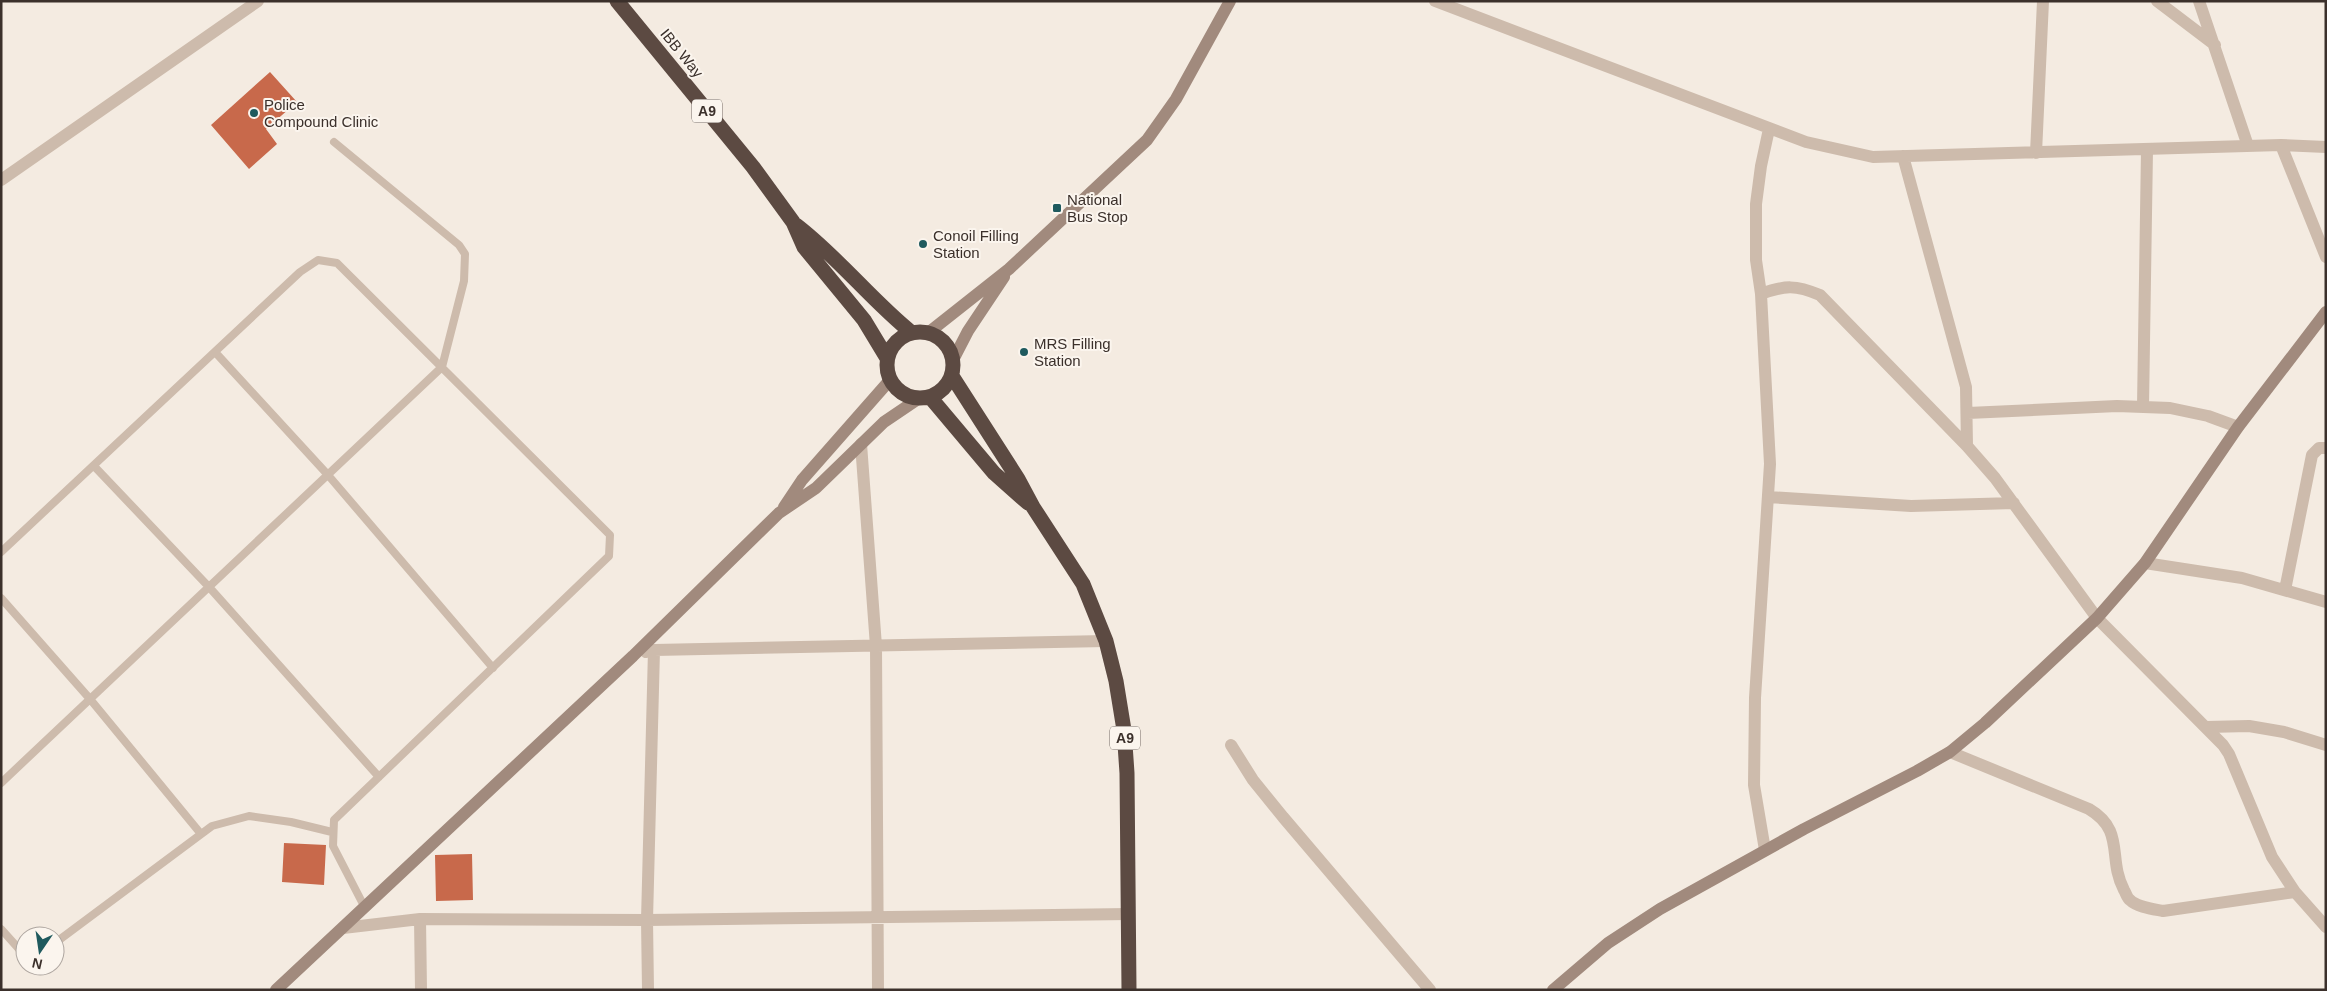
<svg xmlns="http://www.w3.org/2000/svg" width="2327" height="991" font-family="Helvetica,sans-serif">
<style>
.building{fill:#c8694b}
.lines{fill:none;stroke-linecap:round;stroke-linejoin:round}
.lane{stroke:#cdbbac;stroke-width:8}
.street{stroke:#cdbbac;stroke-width:12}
.secondary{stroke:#a18a7d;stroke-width:12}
.highway{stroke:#5c4a42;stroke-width:15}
.poi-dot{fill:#1f5a5e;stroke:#fbf5ee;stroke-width:2}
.labels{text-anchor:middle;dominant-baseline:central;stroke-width:4;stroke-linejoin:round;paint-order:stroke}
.shield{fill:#fbf5ee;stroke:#756b66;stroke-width:1}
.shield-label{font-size:14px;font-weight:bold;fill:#3b302b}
.street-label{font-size:15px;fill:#3b302b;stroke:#fbf5ee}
.poi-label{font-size:15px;fill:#3b302b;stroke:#fbf5ee;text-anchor:start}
</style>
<rect width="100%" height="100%" fill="#f4ebe1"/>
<path class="building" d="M270,72l27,30 -31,27 11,15 -28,25 -38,-44z
M284,843l42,2 -2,40 -42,-3z
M472,854l1,46 -37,1 -1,-46z"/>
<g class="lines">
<path class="lane" d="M215,352l113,123 165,193
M94,466l115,121 170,190
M1,552l299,-280 18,-12 19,3 273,272 -1,21 -275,264 -1,26 31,60
M1,598l89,101 111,135
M1,783l441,-416 22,-86 1,-27 -6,-9 -125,-103
M1,929l18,20 6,2
M55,943l157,-117 37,-10 42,6 41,10"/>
<path class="street" d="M1435,1l371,141 67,15 408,-12 45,2
M2157,1l58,44
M2199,1l49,145
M2281,145l45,112
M2036,153l7,-152
M1903,156l63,231 1,59
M1,180l257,-179
M1761,294c24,-9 35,-9 59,1l147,151 28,32 102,140 126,127 6,9 43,103 23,35 31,35
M2143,407l4,-257
M1968,413l149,-7 53,2 38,8 30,11
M861,444l15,202 2,344
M1768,497l143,9 103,-3
M2145,563l97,15 84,24
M2285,590l27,-135 7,-7h7
M654,650l452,-9
M646,652l8,-2 -7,270 1,70
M2207,727l42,-1 35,6 42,13
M1231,745l22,35 30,37 147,173
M1950,752l139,57c37,22 18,49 35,81 2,3 3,8 6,10 7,7 23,9 33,11l132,-19
M1765,850l-11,-65 1,-87 15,-234 -9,-170 -5,-34v-56l5,-38 8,-37
M420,919l1,71
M343,928l77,-9 227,1 482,-6"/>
<path class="secondary" d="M928,333l81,-64 138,-129 29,-41 54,-98
M953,360l15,-29 36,-54
M784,507l18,-27 88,-100
M276,990l357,-334 146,-143 37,-25 68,-66 34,-23
M1553,990l55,-47 52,-34 144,-80 113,-58 33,-19 35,-29 112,-105 48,-55 93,-136 88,-115"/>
<path class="highway" d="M617,1l136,166 40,55 11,25 60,73 23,38
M796,225c42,32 75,75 116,108
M887 365a33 33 0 1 1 66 0a33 33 0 1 1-66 0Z
M952,376l66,103 15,28 50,77 23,57 10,40 8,49 3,43 2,217
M930,397l64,76 34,30"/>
</g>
<g class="poi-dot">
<circle cx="254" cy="113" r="5"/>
<rect x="1052" y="203" width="10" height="10" rx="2.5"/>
<circle cx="923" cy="244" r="5"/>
<circle cx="1024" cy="352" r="5"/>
</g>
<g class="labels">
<g class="shield">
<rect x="692" y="99.5" width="30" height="23" rx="4"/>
<rect x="1110" y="726.5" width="30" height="23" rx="4"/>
</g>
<g class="shield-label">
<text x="707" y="111">A9</text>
<text x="1125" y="738">A9</text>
</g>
<g class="street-label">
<text transform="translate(682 53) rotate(51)">IBB Way</text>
</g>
<g class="poi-label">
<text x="264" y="104">Police<tspan x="264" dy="17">Compound Clinic</tspan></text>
<text x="1067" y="199">National<tspan x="1067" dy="17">Bus Stop</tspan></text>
<text x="933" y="235">Conoil Filling<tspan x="933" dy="17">Station</tspan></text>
<text x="1034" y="343">MRS Filling<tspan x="1034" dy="17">Station</tspan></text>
</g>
</g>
<rect width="2327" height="991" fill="none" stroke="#3b302b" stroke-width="5"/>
<g transform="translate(40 951) rotate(193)"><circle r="24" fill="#fbf5ee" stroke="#aea6a0"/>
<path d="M0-4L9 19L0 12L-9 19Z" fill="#1f5a5e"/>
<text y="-8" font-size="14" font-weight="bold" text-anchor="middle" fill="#3b302b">N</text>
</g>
</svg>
